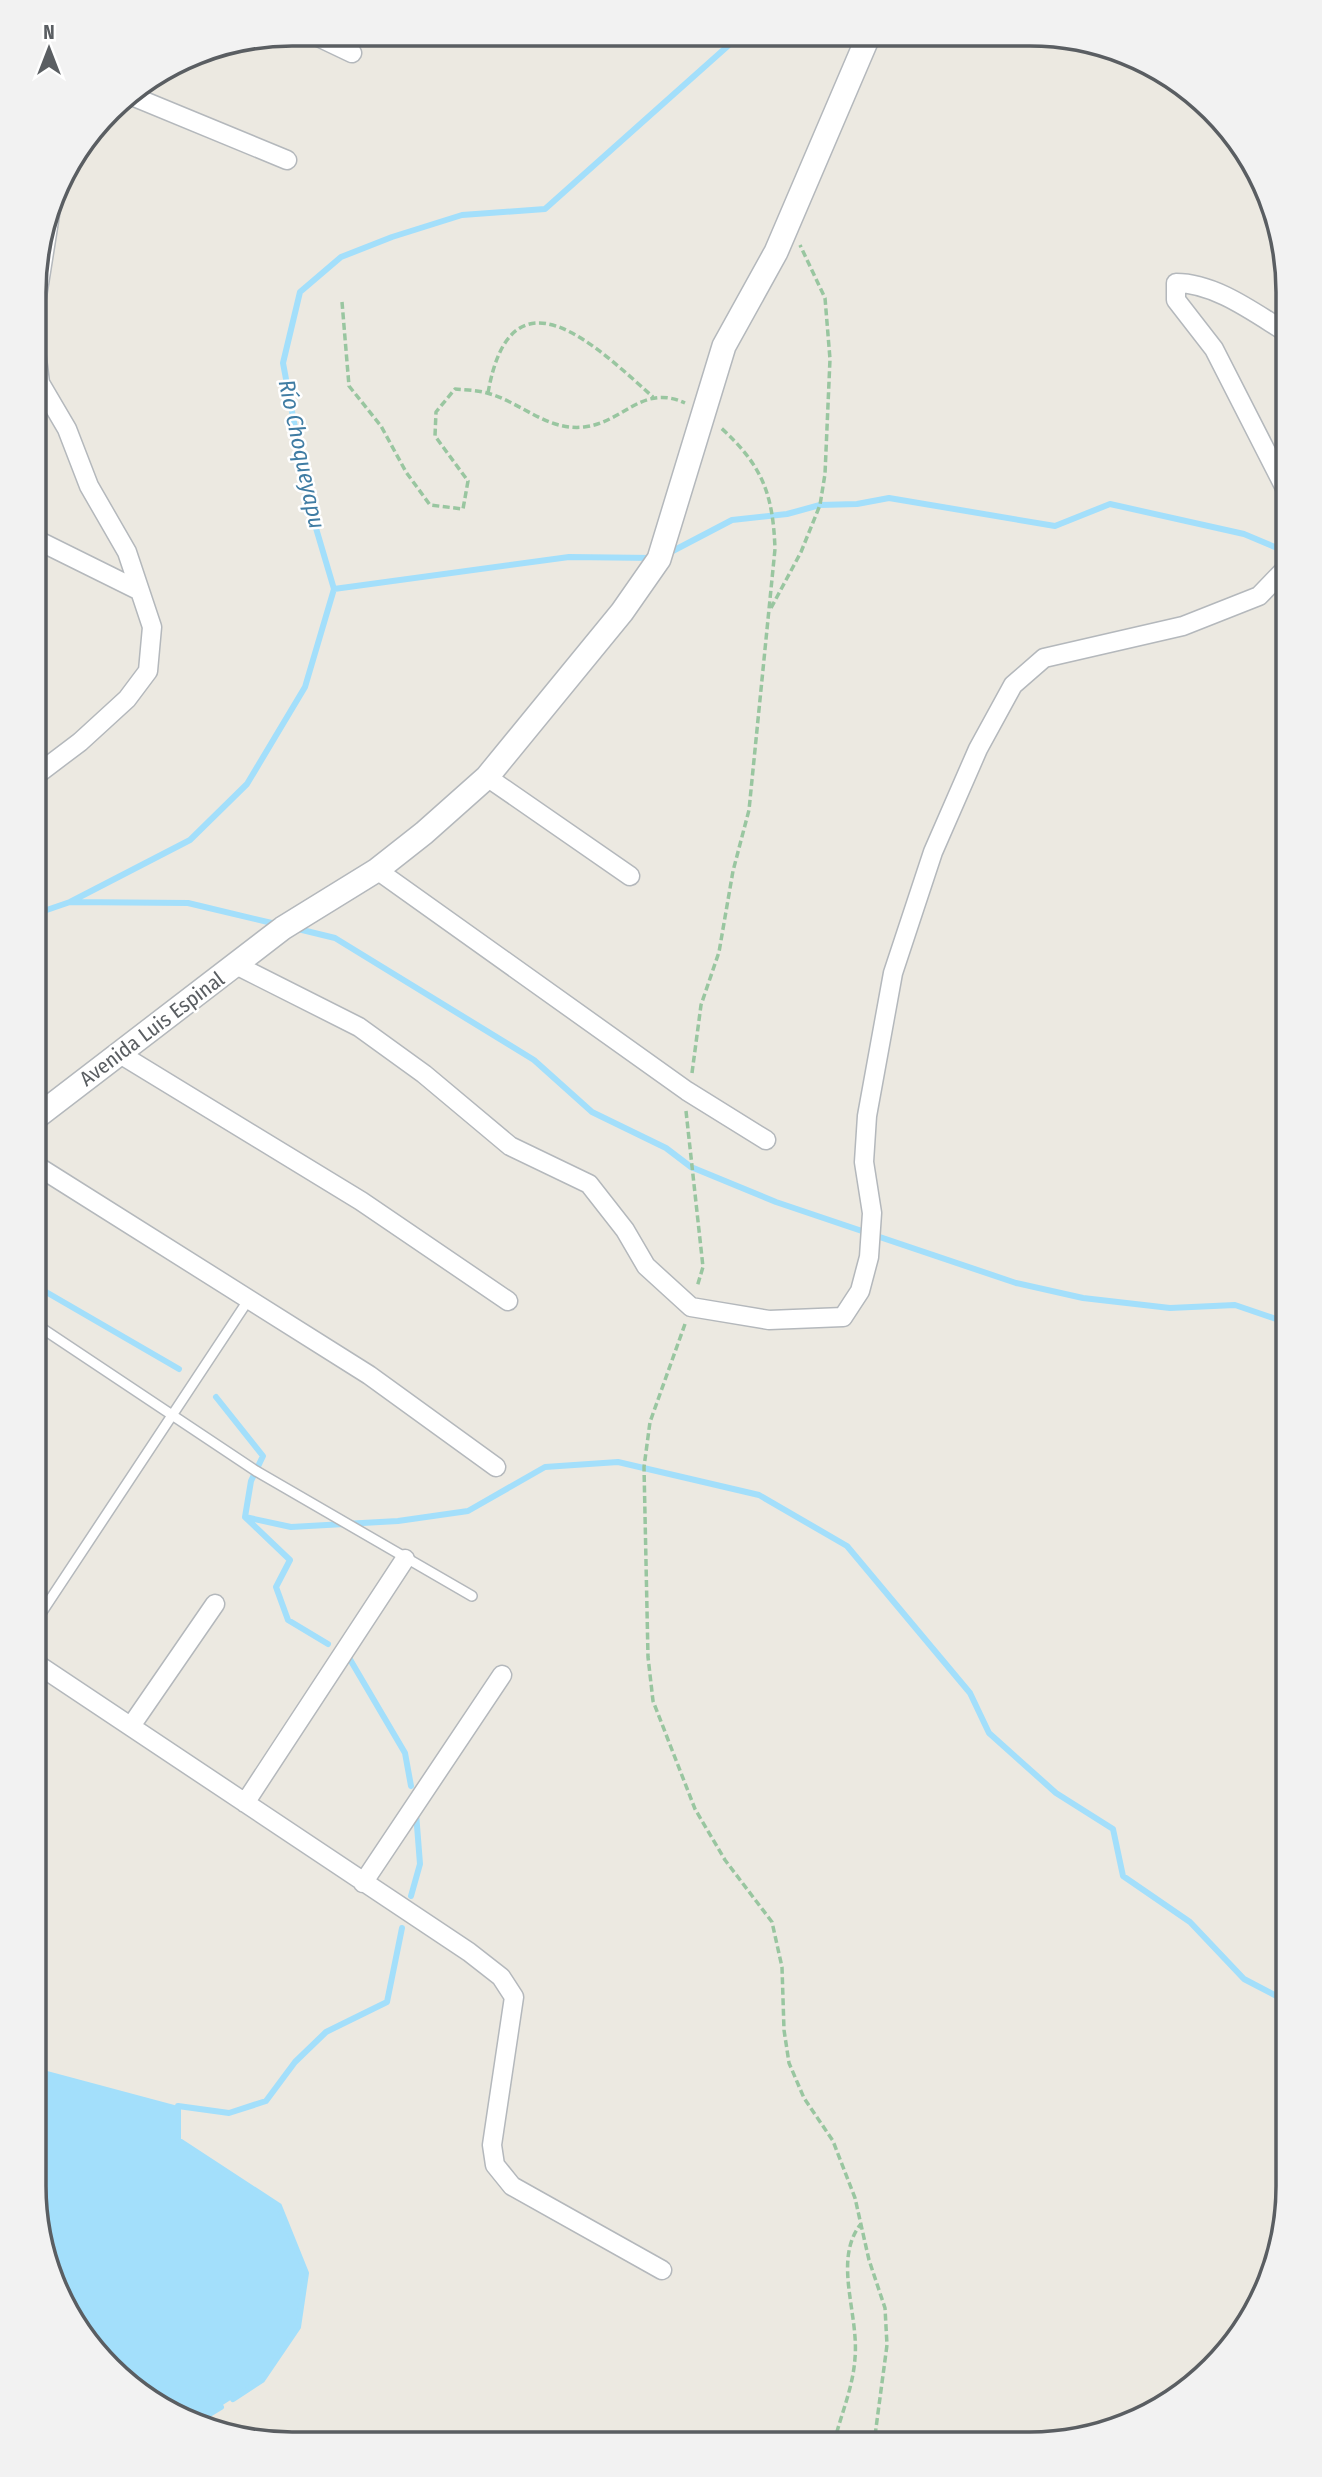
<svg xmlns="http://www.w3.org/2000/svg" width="1322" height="2477" font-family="'Fira Sans Condensed',sans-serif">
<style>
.water{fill:#a3dffb}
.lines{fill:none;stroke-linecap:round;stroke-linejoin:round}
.stream{stroke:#a3dffb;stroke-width:6}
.service-casing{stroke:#b4b8bc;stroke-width:12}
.minor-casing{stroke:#b4b8bc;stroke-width:21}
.tertiary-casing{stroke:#b4b8bc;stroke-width:26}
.path{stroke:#99c6a0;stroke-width:3.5;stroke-dasharray:7 3.5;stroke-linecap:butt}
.service{stroke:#fff;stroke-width:9}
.minor{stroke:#fff;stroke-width:18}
.tertiary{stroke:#fff;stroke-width:23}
.labels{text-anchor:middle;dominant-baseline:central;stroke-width:5;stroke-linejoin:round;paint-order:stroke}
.street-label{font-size:21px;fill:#5a5e62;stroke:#fff}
.water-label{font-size:23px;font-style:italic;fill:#3f7ca3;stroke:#fff}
.rim{fill:none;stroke:#5a5e62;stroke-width:3.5}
</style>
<rect width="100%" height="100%" fill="#ece9e1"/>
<path class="water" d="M36,2068l142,38v34l101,66 27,67 -8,54 -36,53 -69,44 -59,-34 -48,-48 -39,-73 -14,-84z"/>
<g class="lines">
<path class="stream" d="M667,554l65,-34 55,-6 33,-9 37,-1 32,-6 166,28 55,-22 134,30 45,19
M334,589l235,-32 85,1
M70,902l118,1 88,21
M35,914l35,-12 120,-62 57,-56 58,-97 29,-98 -24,-81 -27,-145 17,-71 41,-35 51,-20 70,-22 83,-6 194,-173
M294,928l41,10 199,122 58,52 74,36 25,19 85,35 240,81 67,15 87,10 65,-3 53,18
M34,1285l145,84
M216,1397l47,59 -12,25 -6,36 45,43 -14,27 12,33 40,24
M245,1517l46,10 107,-6 70,-10 77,-44 73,-5 141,33 88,51 123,147 19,40 67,60 57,36 10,47 67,46 54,57 44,23
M348,1656l57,97 6,33
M411,1896l9,-32 -4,-51
M33,2070v-4
M233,2399l29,-19 36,-53 8,-54 -27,-67 -101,-66v-34l51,7 37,-12 29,-39 31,-30 61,-30 15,-74
M193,2424l28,-17"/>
<g class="service-casing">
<path id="service" d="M34,1323l222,148 216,125
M34,1624l215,-325"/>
</g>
<g class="minor-casing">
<path id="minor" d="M310,33l42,20
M127,94l160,66
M35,309l16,-101
M1289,496l-75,-147 -38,-49v-17c40,0 80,31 113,51
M35,539l105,52
M35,776l45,-34 47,-43 21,-28 4,-44 -25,-75 -38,-66 -22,-57 -27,-46 -5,-40
M487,777l143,99
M377,870l310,221 79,49
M236,965l123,62 65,47 86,72 79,38 36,46 21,36 45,41 78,13 74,-3 17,-26 9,-34 3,-44 -8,-51 3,-46 26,-143 40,-121 45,-103 35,-64 31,-27 139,-32 76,-30 30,-31
M120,1054l241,147 147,100
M34,1164l335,211 127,92
M34,1662l435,290 32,25 13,20 -22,148 3,20 17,21 150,84
M131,1726l84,-122
M245,1803l160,-244
M363,1883l139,-208"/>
</g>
<g class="tertiary-casing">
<path id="tertiary" d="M34,1119l249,-191 94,-58 47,-37 63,-56 135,-165 37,-53 65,-213 52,-94 92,-215"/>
</g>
<path class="path" d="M342,302l7,84 32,40 25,46 24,33 33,4 5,-28 -33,-45 1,-24 19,-23c10,1 22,1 32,4 34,9 59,38 97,34 39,-4 58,-44 101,-24
M488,393c23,-132 109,-46 165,4
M771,608l30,-56 19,-47 5,-31 5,-115 -5,-61 -25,-53
M692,1073l9,-68 18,-53 14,-81 16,-61 26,-261c-2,-56 -13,-84 -55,-122
M686,1111l17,156 -6,20
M685,1324l-35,98 -6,45 4,190 5,44 42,108 30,51 47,62 10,45 2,63 5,33 15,35 29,43 22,57 14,62 16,48 2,37 -13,98
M834,2443c7,-29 19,-55 21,-85 4,-44 -22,-97 5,-133"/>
<use href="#service" class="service"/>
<use href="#minor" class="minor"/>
<use href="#tertiary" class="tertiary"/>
</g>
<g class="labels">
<g class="street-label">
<text transform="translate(152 1029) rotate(-37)">Avenida Luis Espinal</text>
</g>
<g class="water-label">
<text transform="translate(302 454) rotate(78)">Río Choqueyapu</text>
</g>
</g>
<path d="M0 0H1322V2477H0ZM292 46H1030A246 246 0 0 1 1276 292V2186A246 246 0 0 1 1030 2432H292A246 246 0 0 1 46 2186V292A246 246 0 0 1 292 46Z" fill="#f2f2f2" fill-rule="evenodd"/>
<path class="rim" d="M292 46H1030A246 246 0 0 1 1276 292V2186A246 246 0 0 1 1030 2432H292A246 246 0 0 1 46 2186V292A246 246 0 0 1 292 46Z"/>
<g transform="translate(49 49)" stroke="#ffffff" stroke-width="5" paint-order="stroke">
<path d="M0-5L12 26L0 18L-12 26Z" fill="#5a5e62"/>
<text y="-10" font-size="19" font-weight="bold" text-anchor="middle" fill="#5a5e62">N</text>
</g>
</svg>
